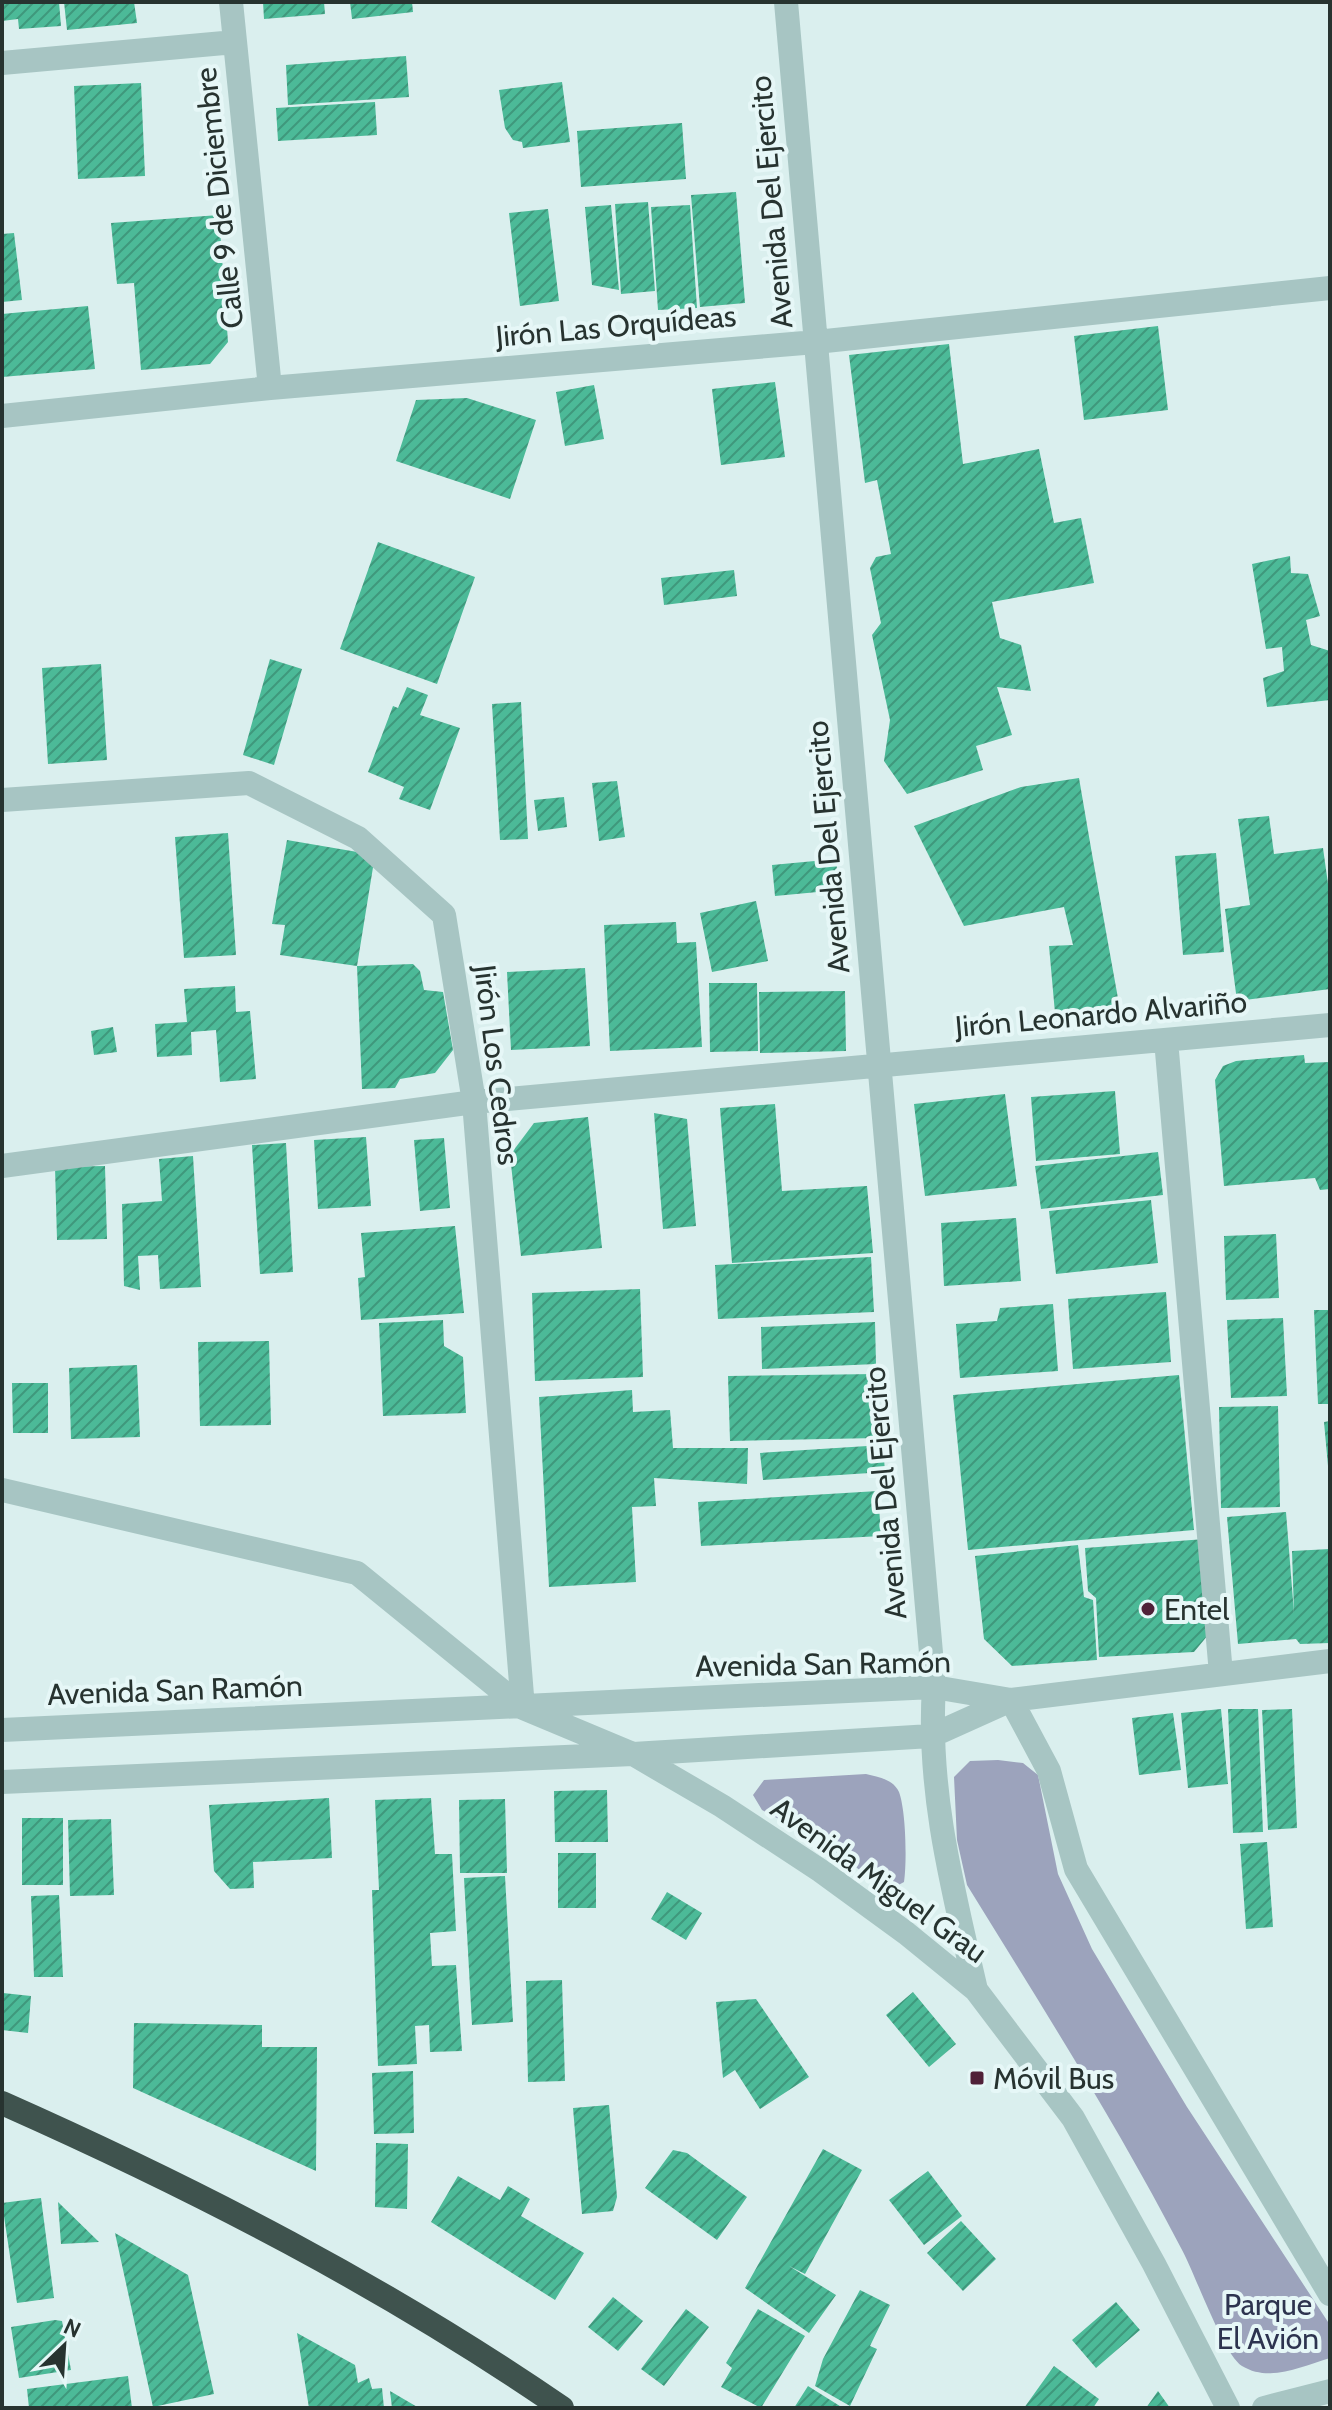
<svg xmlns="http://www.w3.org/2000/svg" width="1332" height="2410" font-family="Cabin,sans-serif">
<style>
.park{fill:#9ca3bc}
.building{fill:url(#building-hatch)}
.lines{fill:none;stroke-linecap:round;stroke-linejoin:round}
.minor{stroke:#a7c5c3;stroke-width:24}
.highway{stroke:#3f534e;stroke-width:24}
.poi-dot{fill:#502138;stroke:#e6f7f7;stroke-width:3}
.labels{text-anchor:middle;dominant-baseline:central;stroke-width:8;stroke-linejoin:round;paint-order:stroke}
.street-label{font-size:30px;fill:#273330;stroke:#e6f7f7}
.poi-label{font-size:30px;fill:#273330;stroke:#e6f7f7;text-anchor:start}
.park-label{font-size:30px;fill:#2d334f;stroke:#e6f7f7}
</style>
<defs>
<pattern id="building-hatch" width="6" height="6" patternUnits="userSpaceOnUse" patternTransform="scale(2)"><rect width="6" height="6" fill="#4cba98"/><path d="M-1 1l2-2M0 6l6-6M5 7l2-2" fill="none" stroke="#3f987c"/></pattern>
</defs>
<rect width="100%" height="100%" fill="#daefee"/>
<path class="park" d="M998,1760l25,3 15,12 20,99 34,75 95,158 143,218v33c-28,8 -60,25 -88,8 -19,-12 -47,-93 -61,-118 -65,-125 -140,-243 -214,-363l-10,-45 -3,-63 16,-16z
M866,1774c12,3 27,5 33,18 7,19 8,70 5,90l-13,7 -17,-8 -47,-36 -65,-35 -9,-15 11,-15z"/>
<path class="building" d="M2,2h57l2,24 -42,3 -1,-10 -16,2z
M64,2h70l3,21 -70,7z
M263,2h61l1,12 -61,5z
M350,2h62l1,10 -61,7z
M406,56l3,41 -121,8 -2,-40z
M562,82l8,60 -47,6 -1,-6 -9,-2 -8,-12 -6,-38z
M141,83l4,93 -67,3 -4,-93z
M375,102l2,33 -99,6 -2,-33z
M682,123l4,56 -105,8 -4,-56z
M736,192l9,111 -45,4 -9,-112z
M648,202l7,89 -34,3 -6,-90z
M611,205l8,85 -27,-5 -7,-78z
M690,205l7,103 -39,2 -7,-103z
M548,209l11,92 -39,5 -11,-93z
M219,215l9,127 -18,22 -69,6 -7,-87 -17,1 -6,-61z
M14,233l8,67 -20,2v-68z
M88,306l7,63 -93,8v-63z
M1158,326l10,84 -84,10 -10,-84z
M949,344l14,120 76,-15 15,74 27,-5 13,65 -102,19 8,36 21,7 10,46 -34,-4 15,48 -36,11 7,24 -76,24 -23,-33 6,-41 -18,-85 9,-12 -11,-55 6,-11 15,-3 -14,-74 -12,3 -16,-128z
M775,382l10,75 -64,8 -9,-76z
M594,385l10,54 -39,7 -9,-54z
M467,398l69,22 -26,79 -114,-38 20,-61z
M378,542l97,35 -38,107 -97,-35z
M1290,556l1,17 17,1 12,42 -14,4 5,25 19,6v49l-63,7 -4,-29 21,-7 -2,-24 -16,2 -14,-85z
M734,570l3,26 -73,9 -3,-27z
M270,659l32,10 -28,96 -31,-10z
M101,664l6,96 -59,4 -6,-96z
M407,687l21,8 -8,20 40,13 -30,82 -31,-11 5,-12 -36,-15 25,-66 5,2z
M521,702l7,137 -28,1 -8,-136z
M1079,778l13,76 29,161 -66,-2 -6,-67 24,-1 -9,-38 -100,19 -50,-100 107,-39z
M617,781l8,56 -26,4 -7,-58z
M564,797l3,30 -29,4 -4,-31z
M1269,816l5,38 49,-6 7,50v91l-93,12 -12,-92 25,-4 -12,-86z
M228,833l8,122 -52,3 -9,-121z
M287,840l88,15 -18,111 -77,-11 5,-30 -13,-1z
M1216,853l8,99 -41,3 -8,-99z
M836,859l3,31 -64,6 -3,-31z
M756,901l12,60 -56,11 -12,-59z
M676,922l1,21 19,-1 6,105 -92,4 -6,-126z
M413,964l7,7 4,19 19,2 10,58 -18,23 -35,6 -5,9 -33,1 -5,-123z
M585,968l5,78 -79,4 -4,-78z
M709,983h48l1,68 -48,1z
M235,986l1,26 14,-1 6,68 -36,3 -4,-52 -25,2 1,23 -35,2 -2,-33 32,-2 -3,-33z
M845,991l1,60 -86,2 -1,-61z
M113,1027l4,25 -23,3 -3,-24z
M1304,1055l1,8 25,-1v127l-10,1 -5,-12 -91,8 -9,-106 8,-14 13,-5z
M1115,1091l5,63 -84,7 -5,-64z
M1005,1094l12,92 -92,10 -11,-92z
M775,1104l7,87 85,-5 6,67 -141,10 -12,-155z
M654,1113l33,6 9,107 -33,3z
M588,1117l14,131 -81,8 -11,-101 24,-32z
M366,1137l5,69 -53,3 -4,-69z
M444,1138l6,70 -30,3 -6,-71z
M286,1143l7,129 -33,2 -8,-129z
M1158,1152l5,43 -122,14 -6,-43z
M193,1156l8,131 -41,2 -2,-34 -20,1 2,34 -16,-4 -2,-82 40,-3 -3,-42z
M105,1166l2,73 -50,1 -2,-73z
M1151,1200l7,63 -102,11 -7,-63z
M1016,1218l5,63 -77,5 -3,-63z
M455,1226l9,87 -103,7 -3,-42 7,-1 -4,-44z
M1276,1234l3,64 -53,2 -2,-64z
M871,1257l3,55 -156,7 -3,-54z
M640,1289l3,88 -108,4 -3,-88z
M1166,1292l5,70 -98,7 -5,-70z
M1053,1304l5,67 -98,7 -4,-54 41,-3 3,-13z
M1314,1310h16v94h-12z
M1283,1318l4,78 -56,2 -4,-78z
M443,1320l1,26 19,11 3,56 -83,3 -4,-93z
M875,1322l1,42 -114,5 -1,-42z
M269,1341l2,84 -71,1 -2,-84z
M137,1365l3,72 -69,2 -2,-71z
M876,1374l2,64 -148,3 -2,-65z
M1179,1375l15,155 -226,20 -15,-155z
M12,1383h36v50h-35z
M632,1390l1,22 37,-2 3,38h75l-1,36 -93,-6 2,28 -24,1 4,75 -87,5 -10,-190z
M1278,1406l2,101 -59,1 -2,-101z
M1330,1421v45h-2l-4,-44z
M883,1445l2,27 -122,8 -3,-27z
M878,1491l3,45 -180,10 -3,-44z
M1286,1512l8,101 -2,-62 38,-2v94l-30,1 -4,-5 -58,5 -11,-127z
M1205,1539l8,90 -19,23 -95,5 -3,-59 -8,-7 -3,-43z
M1078,1545l6,52 9,3 4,60 -85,6 -28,-27 -9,-83z
M1221,1709l7,75 -40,4 -7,-75z
M1228,1709h30l5,123 -30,1z
M1292,1709l5,119 -29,2 -6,-120z
M1173,1713l8,57 -42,5 -7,-57z
M607,1790l1,52h-53l-1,-51z
M329,1798l3,60 -79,4 1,26 -24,1 -16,-18 -5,-66z
M431,1798l4,56h17l4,77 -26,2 2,33 24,-1 6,86 -32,1 -1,-27 -14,1 2,38 -39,2 -6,-176h7l-4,-90z
M505,1799l2,74h-47l-1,-73z
M22,1818h41v67h-41z
M111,1819l3,76 -44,1 -2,-76z
M1267,1842l6,85 -27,2 -6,-85z
M558,1853h38v55h-38z
M505,1876l8,146 -41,3 -8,-147z
M667,1892l35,21 -16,27 -35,-21z
M59,1895l4,82h-29l-3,-81z
M562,1980l3,101 -37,1 -2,-101z
M913,1992l43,52 -27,23 -43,-52z
M3,1993l28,3 -3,37 -26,-3z
M756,1999l53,78 -49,32 -25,-39 -12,8 -7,-76z
M134,2023l128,2v22h55l-1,124 -183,-83z
M413,2071l1,62 -40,1 -2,-61z
M609,2105l8,92 -4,14 -31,3 -9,-106z
M376,2143l32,1 -1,65 -32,-2z
M823,2149l39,21 -57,104 -16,-8 47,29 -27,38 -64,-45z
M673,2150l14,3 60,44 -30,43 -72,-52z
M928,2171l34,45 -38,29 -35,-45z
M458,2176l42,24 8,-14 22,13 -9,17 63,37 -29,47 -124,-78z
M41,2198l13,100 -37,5 -15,-100z
M58,2202l41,40 -38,2z
M961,2221l35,38 -33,32 -36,-38z
M115,2233l73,42 26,119 -61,13z
M860,2290l30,15 -20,41 7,3 -27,57 -35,-20 8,-27z
M613,2297l30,24 -25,30 -30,-24z
M1116,2302l24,28 -44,38 -24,-28z
M686,2309l23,18 -45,59 -23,-17z
M758,2309l47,27 -44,72 -40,-21 11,-19 -6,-5z
M55,2320l7,1 9,49 -52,8 -8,-51z
M297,2333l58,32 3,18 11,-5 3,11 10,-1 2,20h-75z
M1054,2366l45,33 -6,9h-69z
M128,2376l4,32h-103l-2,-19z
M808,2386l35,22h-49z
M390,2391l29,17h-27z
M1158,2391l12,17h-24z"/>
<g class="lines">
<path class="minor" d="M231,2l39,386
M786,2l148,1685c-7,104 19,203 42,303
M2,63l233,-21
M2,416l268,-28 546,-46 514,-54
M2,800l247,-17 109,55 86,77 30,187 49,606
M1166,1040l55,634
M2,1166l472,-64 856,-77
M2,1490l355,83 166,135 110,46 89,52 99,65 85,62 70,57 97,128 81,146 74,144
M1011,1700l38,71 27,98 254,425
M2,1730l932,-43 77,13 319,-39
M2,1782l631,-28 298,-18 80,-36
M1264,2408l66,-17"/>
<path class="highway" d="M2,2103c196,87 384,184 560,305"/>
</g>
<g class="poi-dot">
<circle cx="1148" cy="1609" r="8"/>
<rect x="969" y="2070" width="16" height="16" rx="4"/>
</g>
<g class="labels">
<g class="street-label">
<text transform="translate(219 198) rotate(-96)">Calle 9 de Diciembre</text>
<text transform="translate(771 202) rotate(-95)">Avenida Del Ejercito</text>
<text transform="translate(616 326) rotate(-5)">Jirón Las Orquídeas</text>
<text transform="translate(828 847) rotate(-95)">Avenida Del Ejercito</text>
<text transform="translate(1101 1014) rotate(-5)">Jirón Leonardo Alvariño</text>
<text transform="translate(497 1065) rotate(83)">Jirón Los Cedros</text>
<text transform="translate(885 1493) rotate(-95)">Avenida Del Ejercito</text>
<text transform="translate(823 1664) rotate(-1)">Avenida San Ramón</text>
<text transform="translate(175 1690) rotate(-2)">Avenida San Ramón</text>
<text transform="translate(879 1880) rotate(36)">Avenida Miguel Grau</text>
</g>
<g class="poi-label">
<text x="1164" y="1609">Entel</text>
<text x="993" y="2078">Móvil Bus</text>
</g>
<g class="park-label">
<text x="1268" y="2304">Parque<tspan x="1268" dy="34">El Avión</tspan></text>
</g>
</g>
<rect width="1332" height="2410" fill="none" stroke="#273330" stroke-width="8"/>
<g transform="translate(64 2346) rotate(25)" stroke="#e6f7f7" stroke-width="6" paint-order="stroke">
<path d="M0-6L14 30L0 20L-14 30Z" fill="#273330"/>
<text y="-12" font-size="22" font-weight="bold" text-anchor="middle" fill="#273330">N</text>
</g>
</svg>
